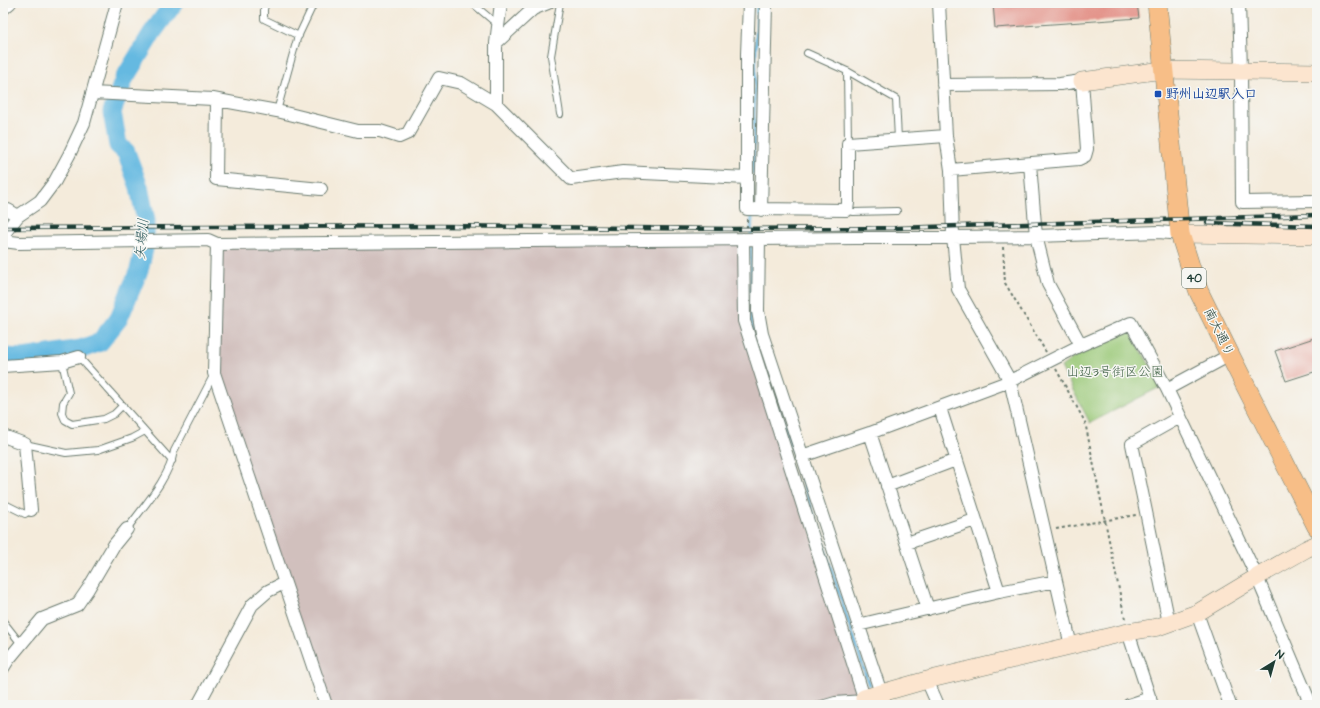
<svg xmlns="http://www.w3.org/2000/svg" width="1320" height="708" font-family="'Architects Daughter','Klee One',sans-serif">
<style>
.industrial{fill:#d1c0bd}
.green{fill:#99c876;stroke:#5c8255}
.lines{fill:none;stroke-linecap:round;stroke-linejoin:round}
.stream{stroke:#65b9e1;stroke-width:3}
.river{stroke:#65b9e1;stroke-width:19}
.building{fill:#e4958c}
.lane-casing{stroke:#6a7a6e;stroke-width:8}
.street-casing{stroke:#6a7a6e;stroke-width:14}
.secondary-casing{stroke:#6a7a6e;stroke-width:18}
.primary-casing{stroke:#6a7a6e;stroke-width:20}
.path{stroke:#6a7a6e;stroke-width:2;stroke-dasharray:3 3;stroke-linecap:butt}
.lane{stroke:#fff;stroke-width:6}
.street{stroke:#fff;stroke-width:12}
.secondary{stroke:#fce5cf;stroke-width:17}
.primary{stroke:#f7be87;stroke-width:19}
.rail-casing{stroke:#1f3d34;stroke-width:4.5}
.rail{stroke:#f6f6f2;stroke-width:3;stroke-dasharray:9;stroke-linecap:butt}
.transit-dot{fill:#1a4fb4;stroke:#f6f6f2;stroke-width:1.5}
.labels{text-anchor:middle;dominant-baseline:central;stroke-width:3;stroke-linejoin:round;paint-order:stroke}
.shield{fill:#f6f6f2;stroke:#60746d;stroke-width:1}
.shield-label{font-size:12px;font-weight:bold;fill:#1f3d34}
.transit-label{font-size:13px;font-weight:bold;fill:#164399;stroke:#f6f6f2;text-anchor:start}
.street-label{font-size:13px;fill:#1f3d34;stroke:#f6f6f2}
.park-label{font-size:13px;fill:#3e6044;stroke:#f6f6f2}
.water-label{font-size:14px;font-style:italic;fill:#305c5f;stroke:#f6f6f2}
</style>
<rect width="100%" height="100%" fill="#f6f6f2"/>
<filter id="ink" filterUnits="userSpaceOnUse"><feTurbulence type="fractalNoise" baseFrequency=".025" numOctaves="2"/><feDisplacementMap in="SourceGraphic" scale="8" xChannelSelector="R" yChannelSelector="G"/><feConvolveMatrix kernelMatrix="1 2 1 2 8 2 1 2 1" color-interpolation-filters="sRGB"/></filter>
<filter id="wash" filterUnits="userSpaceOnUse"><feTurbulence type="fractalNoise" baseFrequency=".012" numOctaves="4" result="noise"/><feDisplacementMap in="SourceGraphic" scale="16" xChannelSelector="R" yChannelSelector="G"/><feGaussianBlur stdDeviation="0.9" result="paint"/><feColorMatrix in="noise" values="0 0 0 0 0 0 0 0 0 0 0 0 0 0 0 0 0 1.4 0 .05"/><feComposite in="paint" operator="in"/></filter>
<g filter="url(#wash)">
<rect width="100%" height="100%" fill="#f4ebdb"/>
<path class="industrial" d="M743,239l1,82 123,384h-541l-112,-332 3,-129z"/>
<path class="green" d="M1128,328l34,58 -72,37 -29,-56 21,-16z"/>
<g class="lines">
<path class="stream" d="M753,173l4,-170
M751,234l1,-19
M751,247v75l118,363"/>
<path class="river" d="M3,357l21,1 57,-9 19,-7 19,-24 20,-48 5,-21 2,-28 -7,-34 -13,-35 -8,-7 -6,-33 12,-33 28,-46 22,-30"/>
</g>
<g id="blocks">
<path class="building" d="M993,3h144l2,15 -144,10z
M1317,337v34l-31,10 -11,-30z"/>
</g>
</g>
<g filter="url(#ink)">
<use href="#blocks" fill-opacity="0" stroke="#6a7a6e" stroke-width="1"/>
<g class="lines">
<g class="lane-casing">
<path id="lane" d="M266,3l-2,6v10l35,17
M472,3l26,22
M560,3l-9,53 9,58
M807,53l42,19 47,27 2,40
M847,71l1,72
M277,111l20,-72 17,-36
M847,210l6,2 44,-1
M79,357l93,104
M62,362l7,31 -6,10 -1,10 3,7 7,4 32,-5 10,-5 9,-9
M25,444l41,9 32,-3 34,-12 13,-7
M3,503l22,11 6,-4
M127,529c16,-22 43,-52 47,-78l40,-77
M3,621l18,23
M818,705l17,-5 28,-2
M854,705l9,-6"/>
</g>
<g class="street-casing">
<path id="street" d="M749,3l-2,51v155l100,1 1,-7v-60l98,-7
M1239,3l2,67 1,132 75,-1
M3,9l7,-6
M496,43l5,-40
M943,85l117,-1 22,-3 5,68 -2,7 -6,3 -128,11
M92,93l121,6 64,12 81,20h22l19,6 9,-4 31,-55 22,5 35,21 75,75 52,-7 124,6
M217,100l-1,79 105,10
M496,104v-61l37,-34 15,-6
M1030,164l6,72 12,48 33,61 -71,36 61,265
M3,210h5l10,6
M761,210l5,-207
M3,235l15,-19 22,-15 15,-20 14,-26 15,-32 33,-120
M743,239l1,82 122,383
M759,239l-1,72 4,23 119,359
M3,241l16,2 189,-3 9,4 542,-5 277,-3 123,-4 21,2
M217,244l-3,129 112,332
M1081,345l50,-22 36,66 63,-34
M3,366l59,-4 17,-5
M1167,389l90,188 54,128
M940,408l59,184
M870,433l58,176
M3,436l22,8 6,66
M802,456l68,-23 140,-52 -52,-92 -5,-52 -2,-67 -5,-34 -7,-133
M887,486l69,-26
M907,543l68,-23
M1197,613l33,92
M1169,623l-37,-179 48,-27
M858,625l141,-33 57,-11
M1128,632l24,73
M3,668l5,-8 34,-41 35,-14 11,-16 26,-44 13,-16
M927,680l11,25
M198,705l54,-100 16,-14 16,-8
M1129,705l21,-7"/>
</g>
<g class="secondary-casing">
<path id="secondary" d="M1082,81l81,-11 154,2
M1180,234l137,2
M864,698l63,-18 201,-48 30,-5 39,-14 60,-36 49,-28 11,-5"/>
</g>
<g class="primary-casing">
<path id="primary" d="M1157,3l23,231 12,38 7,20 31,63 87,172"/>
</g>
<path class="path" d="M747,219v9
M1003,247l2,36 41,69
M1056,369l29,53 40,197
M1056,529l80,-14"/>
<use href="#lane" class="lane"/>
<use href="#street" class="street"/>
<use href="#secondary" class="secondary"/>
<use href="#primary" class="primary"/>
<g class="rail-casing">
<path id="rail" d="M1207,223l110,3
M3,228l438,-2 293,3 162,-1 421,-13"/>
</g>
<use href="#rail" class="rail"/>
</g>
</g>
<rect class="transit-dot" x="1154" y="90" width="8" height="8" rx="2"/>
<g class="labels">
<rect class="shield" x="1182" y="268" width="24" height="20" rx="3"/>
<g class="shield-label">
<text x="1194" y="278">40</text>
</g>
<g class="transit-label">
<text x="1166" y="94">野州山辺駅入口</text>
</g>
<g class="street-label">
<text transform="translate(1219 332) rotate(64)">南大通り</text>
</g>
<g class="park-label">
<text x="1115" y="372">山辺3号街区公園</text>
</g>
<g class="water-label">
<text transform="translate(142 239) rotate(-85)">矢場川</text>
</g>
</g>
<rect width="1320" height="708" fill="none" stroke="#f6f6f2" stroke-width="16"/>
<g transform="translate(1274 662) rotate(37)" stroke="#f6f6f2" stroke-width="3" paint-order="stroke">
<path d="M0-3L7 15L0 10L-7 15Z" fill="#1f3d34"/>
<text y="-6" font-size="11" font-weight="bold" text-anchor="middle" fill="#1f3d34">N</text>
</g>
</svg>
